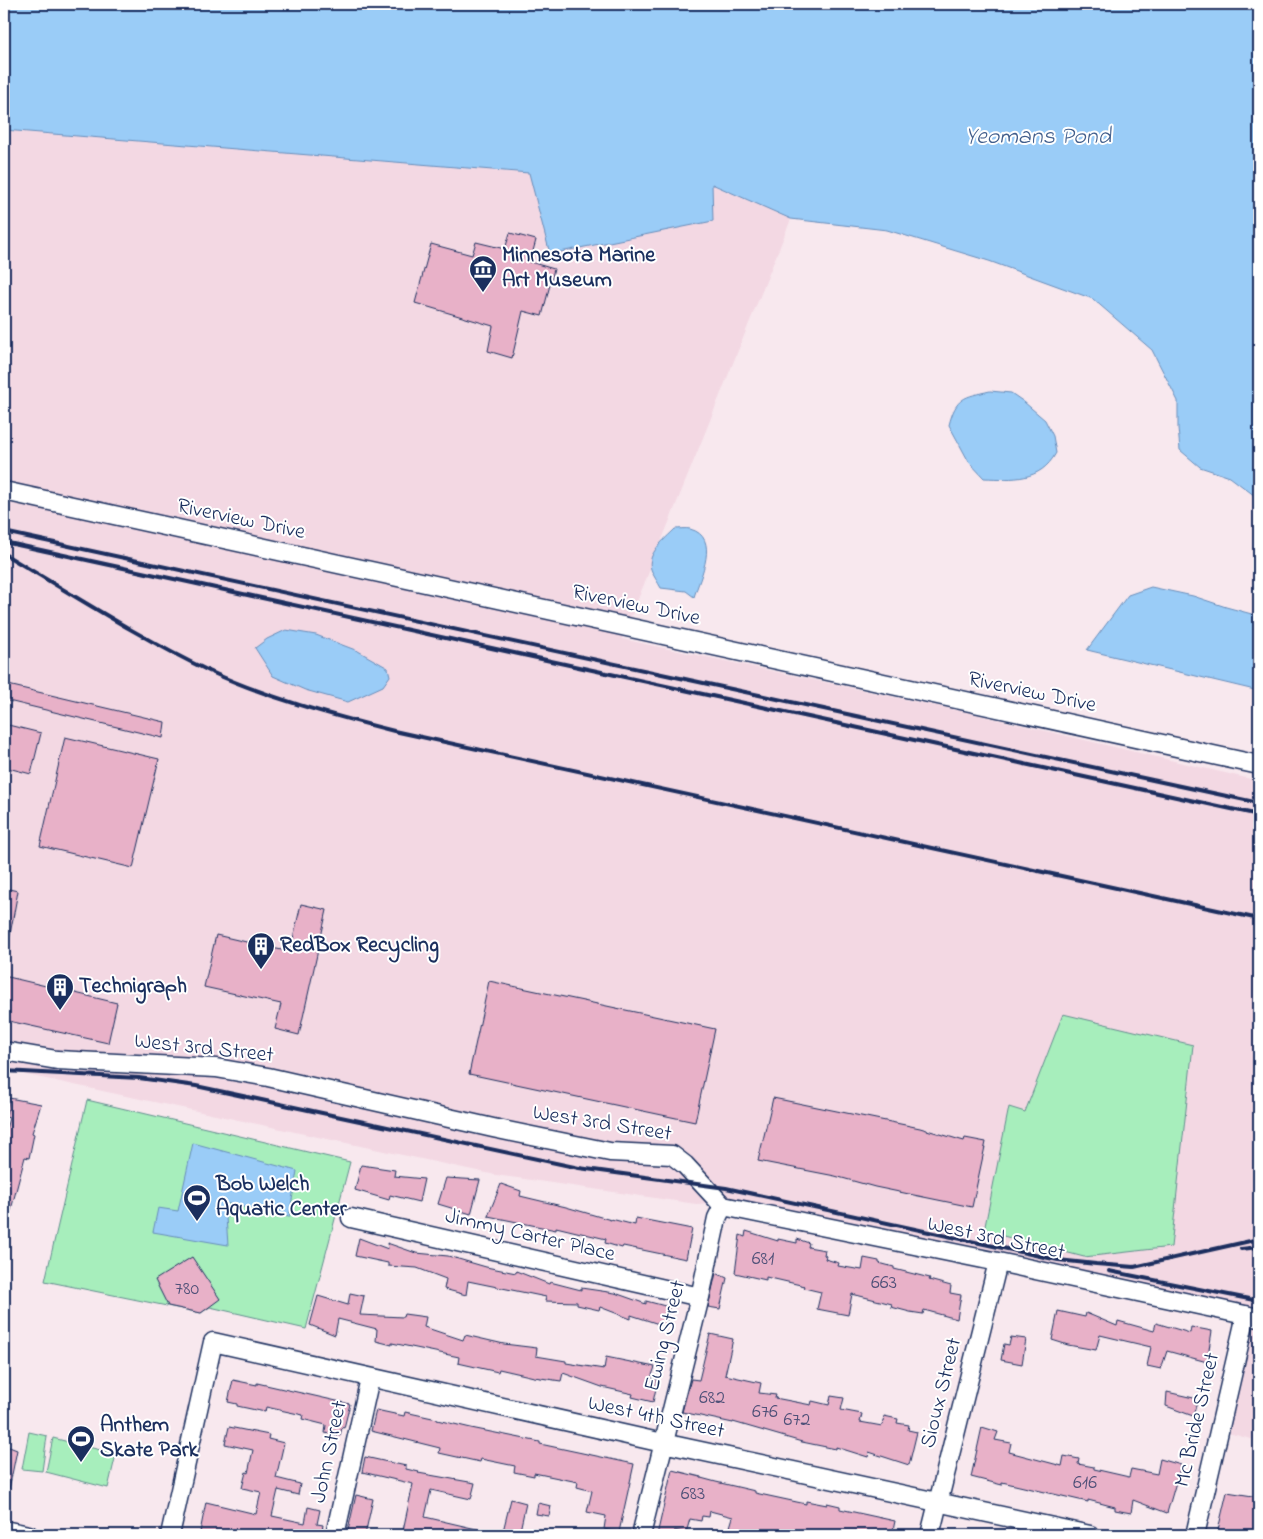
<svg xmlns="http://www.w3.org/2000/svg" width="1263" height="1539" font-family="'Indie Flower',sans-serif">
<style>
.built{fill:#f3d8e3}
.green{fill:#a7eebc;stroke:#618e8d}
.water{fill:#9accf7;stroke:#678dba}
.building{fill:#e8b1c8;stroke:#1b2f5e}
.lines{fill:none;stroke-linecap:round;stroke-linejoin:round}
.minor-casing{stroke:#1b2f5e;stroke-width:21}
.minor{stroke:#fff;stroke-width:18}
.rail{stroke:#1b2f5e;stroke-width:4}
.labels{text-anchor:middle;dominant-baseline:central;stroke-width:4;stroke-linejoin:round;paint-order:stroke}
.number-label{font-size:20px;fill:#4e5078}
.poi-label{font-size:22px;font-weight:bold;fill:#1b2f5e;stroke:#fff;text-anchor:start}
.street-label{font-size:22px;fill:#1b2f5e;stroke:#fff}
.water-label{font-size:24px;font-style:italic;fill:#415e8c;stroke:#fff}
</style>
<rect width="100%" height="100%" fill="#f8e8ee"/>
<filter id="ink" filterUnits="userSpaceOnUse"><feTurbulence type="fractalNoise" baseFrequency=".02" numOctaves="2"/><feDisplacementMap in="SourceGraphic" scale="10" xChannelSelector="R" yChannelSelector="G"/><feConvolveMatrix kernelMatrix="1 2 1 2 8 2 1 2 1" color-interpolation-filters="sRGB"/></filter>
<g filter="url(#ink)">
<path class="built" d="M4,130l525,43 183,11 79,35 -169,420 352,75 285,67v660l-31,-8 24,-121 -511,-111 -45,3 -200,-29 -492,-105z"/>
<path class="green" d="M1063,1014l130,31 -22,202 -87,10 -100,-26 25,-124 16,5z
M87,1100l263,62 -44,167 -96,-22 -9,6 -156,-32z
M29,1432l18,4 -5,35 -20,-2z
M53,1438l63,16 -8,34 -62,-16z"/>
<path class="water" d="M4,4h1255v495l-29,-22 -30,-10 -20,-17 -2,-22v-27l-26,-51 -59,-51 -104,-38 -102,-31 -96,-11 -79,-35 1,37 -163,33 -21,-81 -525,-43z
M990,391l21,2 13,9 21,18 8,16 3,17c-16,29 -43,26 -72,25l-15,-16 -20,-37c7,-28 15,-28 41,-34z
M675,529c5,0 11,-1 15,0 31,8 10,48 4,68l-8,-6 -25,-3c-3,-6 -8,-12 -10,-19 -5,-15 14,-30 24,-40z
M1151,587l42,9 33,11 33,9v75l-172,-41 41,-55z
M286,630l30,5 42,16 30,17 2,8 -7,10 -35,16 -43,-12 -32,-14 -18,-28 12,-9z
M193,1143l104,28 -8,46 -64,-14 3,42 -75,-13 5,-24 20,3z"/>
<path class="building" d="M510,233l26,7 -6,22 24,7 -12,47 -19,-5 -11,47 -24,-7 5,-25 -78,-23 16,-59 41,11 4,-13 29,7z
M4,684l161,38 -2,16 -159,-38z
M4,724l37,9 -10,41 -27,-7z
M65,737l94,22 -26,109 -93,-22z
M4,888l14,3 -9,49 -5,-1z
M301,904l26,6 -28,125 -24,-6 6,-25 -77,-17 12,-52 74,17z
M4,976l113,27 -9,40 -104,-23z
M489,981l226,48 -20,93 -226,-48z
M9,1098l32,6 -9,29 2,1 -5,24 -4,-1 -17,64h-4v-84l5,-19 -3,-1z
M773,1098l147,30 44,13 1,-3 21,4 -14,65 -97,-20 -40,-11 -77,-15z
M361,1165l34,5 -1,6 30,3 -5,23 -29,-7 -1,5 -34,-10z
M446,1178l34,2 -9,34 -33,-10z
M501,1184l20,7 -1,5 46,11 45,13v-1l24,6 1,-7 56,11 -6,30 -63,-13 -1,2 -17,-5 1,-4 -50,-12v3l-68,-14z
M746,1231l32,10v-2l19,4v-4l12,4 -1,4 17,3 -1,5 2,1 -1,3 14,4 -1,3 24,4 2,-12 15,3v2l15,4v2l36,9 -1,2 22,6 -1,7 11,2 -4,24 -33,-9 -1,4 -13,-2 -19,-5 1,-3 -40,-10 -4,21 -31,-6 4,-17 -17,-4 1,-2 -39,-9v3l-31,-7 5,-38 5,2z
M359,1238l29,11 -1,-6 29,10 32,3 38,11 30,6v-2l33,13 1,-2 31,8v-2l34,5 31,11v-3l23,6 -4,19 -34,-11v4l-31,-12 -1,3 -22,-5v-3l-32,-1 1,-4 -78,-16 -2,14 -22,-6 2,-10 -29,-11 -29,-2v-3l-33,-7z
M192,1257l28,42 -19,14 -33,-7 -13,-26z
M716,1273l11,5 -7,31 -12,-2z
M350,1293l14,3 -4,19 43,2 1,-3 22,3 -2,10 39,13 2,-5 39,9 33,4 -1,8 30,5v2l38,6 2,-12 49,10 -4,11 7,1 -5,23 -21,-5 1,-3 -31,-7 -39,-14 -2,8 -27,-4 -35,-8 -1,3 -40,-9 1,-6 -67,-14v2l-16,-4 1,-12 -39,-10 -3,16 -25,-10 8,-29 30,9z
M1058,1311l27,6 1,-4 31,13 1,-5 36,10 2,-8 34,10 1,-6 21,4 -5,31 -40,-11 -6,18 -14,-3 4,-19 -51,-12 -4,15 -28,-5 -16,-5z
M710,1334l23,5 -8,36 36,8 -2,10 17,2 -1,3 36,7 1,-4 17,4 2,-9 13,2 -3,12 21,4 -2,8 22,4 2,-10 14,3 -1,4 12,2 -1,5 9,2 -8,33 -40,-13 -1,5 -32,-10v2l-34,-7 -69,-20v1l-51,-11 9,-33 8,1z
M1011,1337l15,2 -4,25 -21,-4 3,-16 5,1z
M233,1380l24,5v-2l93,21 -6,24 -2,-1 -2,9 -15,-3 1,-8 -24,-6 1,-4 -37,-8 -1,5 -28,-6v-2l-9,-2z
M1167,1392l31,7 -5,17 -27,-10z
M376,1410l28,6 1,-4 32,7v1l34,8 69,14v2l94,20 -15,68 -15,-3 2,-13 -19,-4 5,-21 -15,-4 1,-5 -44,-9v3l-20,-4 1,-6 -34,-7 -1,3 -41,-9 1,-5 -69,-17z
M229,1427l40,8 -1,4 16,4 -8,35 24,6 -2,11 -20,-5 -6,26 33,7 3,-16 12,3 -3,14 6,1 -2,10h-89l-17,-4 -2,4 -13,-3 6,-30 50,12 5,-22 -19,-4 4,-16 2,1 5,-23 -28,-6z
M982,1427l16,5 -3,8 16,3 -2,9 53,14 2,-10 15,3 -1,5 16,3v2l35,8 2,-8 26,5 3,-15 21,6 -14,48 -34,-13 -2,13 -16,-3v-3l-27,-7v2l-86,-20v3l-31,-8z
M4,1445l13,5 -8,39h-5z
M365,1457l41,9v3l13,3 -1,1 57,10 -4,16 -40,-9 -6,27 60,14 -1,4h-82l11,-51 -51,-12z
M672,1470l29,7v1l15,4 39,9v2l51,11v-3l21,4v-2l13,3v3l55,12 -3,14h-144l1,-4 -19,-4 3,-10 -23,-6 -1,6 -7,-1 -1,5 -11,-2 -4,14 -11,-3 -1,5h-17z
M1227,1492l32,5v38h-22l-19,-5z
M356,1495l17,4 -8,36h-18z
M511,1499l15,4 -7,32h-17z
M538,1503l13,3 -2,10 -13,-2z"/>
<g class="lines">
<g class="minor-casing">
<path id="minor" d="M4,491l1255,274
M4,1051l53,9 159,8 52,9 225,51 117,24 62,3 13,10 38,41 275,56 261,56
M351,1218l349,79
M4,1530l25,5
M170,1535l43,-193 450,101 427,92
M335,1535l35,-157
M641,1535l59,-238 17,-79 6,-12
M930,1535l68,-273
M1195,1535l51,-220"/>
</g>
<use href="#minor" class="minor"/>
<path class="rail" d="M4,532l1255,271
M4,542l1255,273
M4,554c68,40 134,83 205,117 59,27 122,44 185,60l865,188
M4,1071l135,7 57,8 383,82 147,20 332,72 38,4 38,3 125,-28
M1241,1249l18,-2
M1109,1271l150,30"/>
</g>
</g>
<defs>
<g id="museum-pin" transform="scale(1.4375)"><path d="M0 17L-7.5 6A9.5 9.5 0 1 1 7.5 6Z" fill="#1b2f5e" stroke="#fff"/><path d="M0-6L6-3V-2H-6V-3ZM-5-1h2V3h-2ZM-1-1h2V3h-2ZM3-1h2V3H3ZM-6 4H6V6H-6Z" fill="#fff"/></g>
<g id="building-pin" transform="scale(1.4375)"><path d="M0 17L-7.5 6A9.5 9.5 0 1 1 7.5 6Z" fill="#1b2f5e" stroke="#fff"/><path d="M-4-6H4V6H1V3H-1V6H-4ZM-2.5-4.3h1.7v1.8h-1.7ZM.8-4.3h1.7v1.8H.8ZM-2.5-1h1.7V.8h-1.7ZM.8-1h1.7V.8H.8Z" fill="#fff"/></g>
<g id="stadium-pin" transform="scale(1.4375)"><path d="M0 17L-7.5 6A9.5 9.5 0 1 1 7.5 6Z" fill="#1b2f5e" stroke="#fff"/><path d="M0-5a6.5 5 0 1 0 0 10a6.5 5 0 1 0 0-10ZM-3.5-1.8h7v3.6h-7Z" fill="#fff"/></g>
</defs>
<g fill-rule="evenodd">
<use href="#museum-pin" x="483" y="269"/>
<use href="#building-pin" x="261" y="946"/>
<use href="#building-pin" x="60" y="987"/>
<use href="#stadium-pin" x="197" y="1198"/>
<use href="#stadium-pin" x="81" y="1439"/>
</g>
<g class="labels">
<g class="number-label">
<text x="763" y="1259">681</text>
<text x="884" y="1283">663</text>
<text x="187" y="1289">780</text>
<text x="712" y="1398">682</text>
<text x="765" y="1412">676</text>
<text x="797" y="1420">672</text>
<text x="1085" y="1483">616</text>
<text x="693" y="1494">683</text>
</g>
<g class="poi-label">
<text x="502" y="256">Minnesota Marine<tspan x="502" dy="25">Art Museum</tspan></text>
<text x="280" y="946">RedBox Recycling</text>
<text x="79" y="987">Technigraph</text>
<text x="216" y="1185">Bob Welch<tspan x="216" dy="25">Aquatic Center</tspan></text>
<text x="100" y="1426">Anthem<tspan x="100" dy="25">Skate Park</tspan></text>
</g>
<g class="street-label">
<text transform="translate(241 520) rotate(12)">Riverview Drive</text>
<text transform="translate(636 606) rotate(12)">Riverview Drive</text>
<text transform="translate(1032 693) rotate(12)">Riverview Drive</text>
<text transform="translate(204 1049) rotate(6)">West 3rd Street</text>
<text transform="translate(602 1124) rotate(9)">West 3rd Street</text>
<text transform="translate(530 1236) rotate(13)">Jimmy Carter Place</text>
<text transform="translate(996 1239) rotate(12)">West 3rd Street</text>
<text transform="translate(666 1336) rotate(-76)">Ewing Street</text>
<text transform="translate(942 1393) rotate(-76)">Sioux Street</text>
<text transform="translate(656 1418) rotate(12)">West 4th Street</text>
<text transform="translate(1198 1420) rotate(-77)">Mc Bride Street</text>
<text transform="translate(330 1452) rotate(-78)">John Street</text>
</g>
<g class="water-label">
<text x="1038" y="137">Yeomans Pond</text>
</g>
</g>
<rect width="1263" height="1539" fill="none" stroke="#fff" stroke-width="20"/>
<rect x="10" y="10" width="1243" height="1519" fill="none" stroke="#1b2f5e" stroke-width="2" filter="url(#ink)"/>
</svg>
